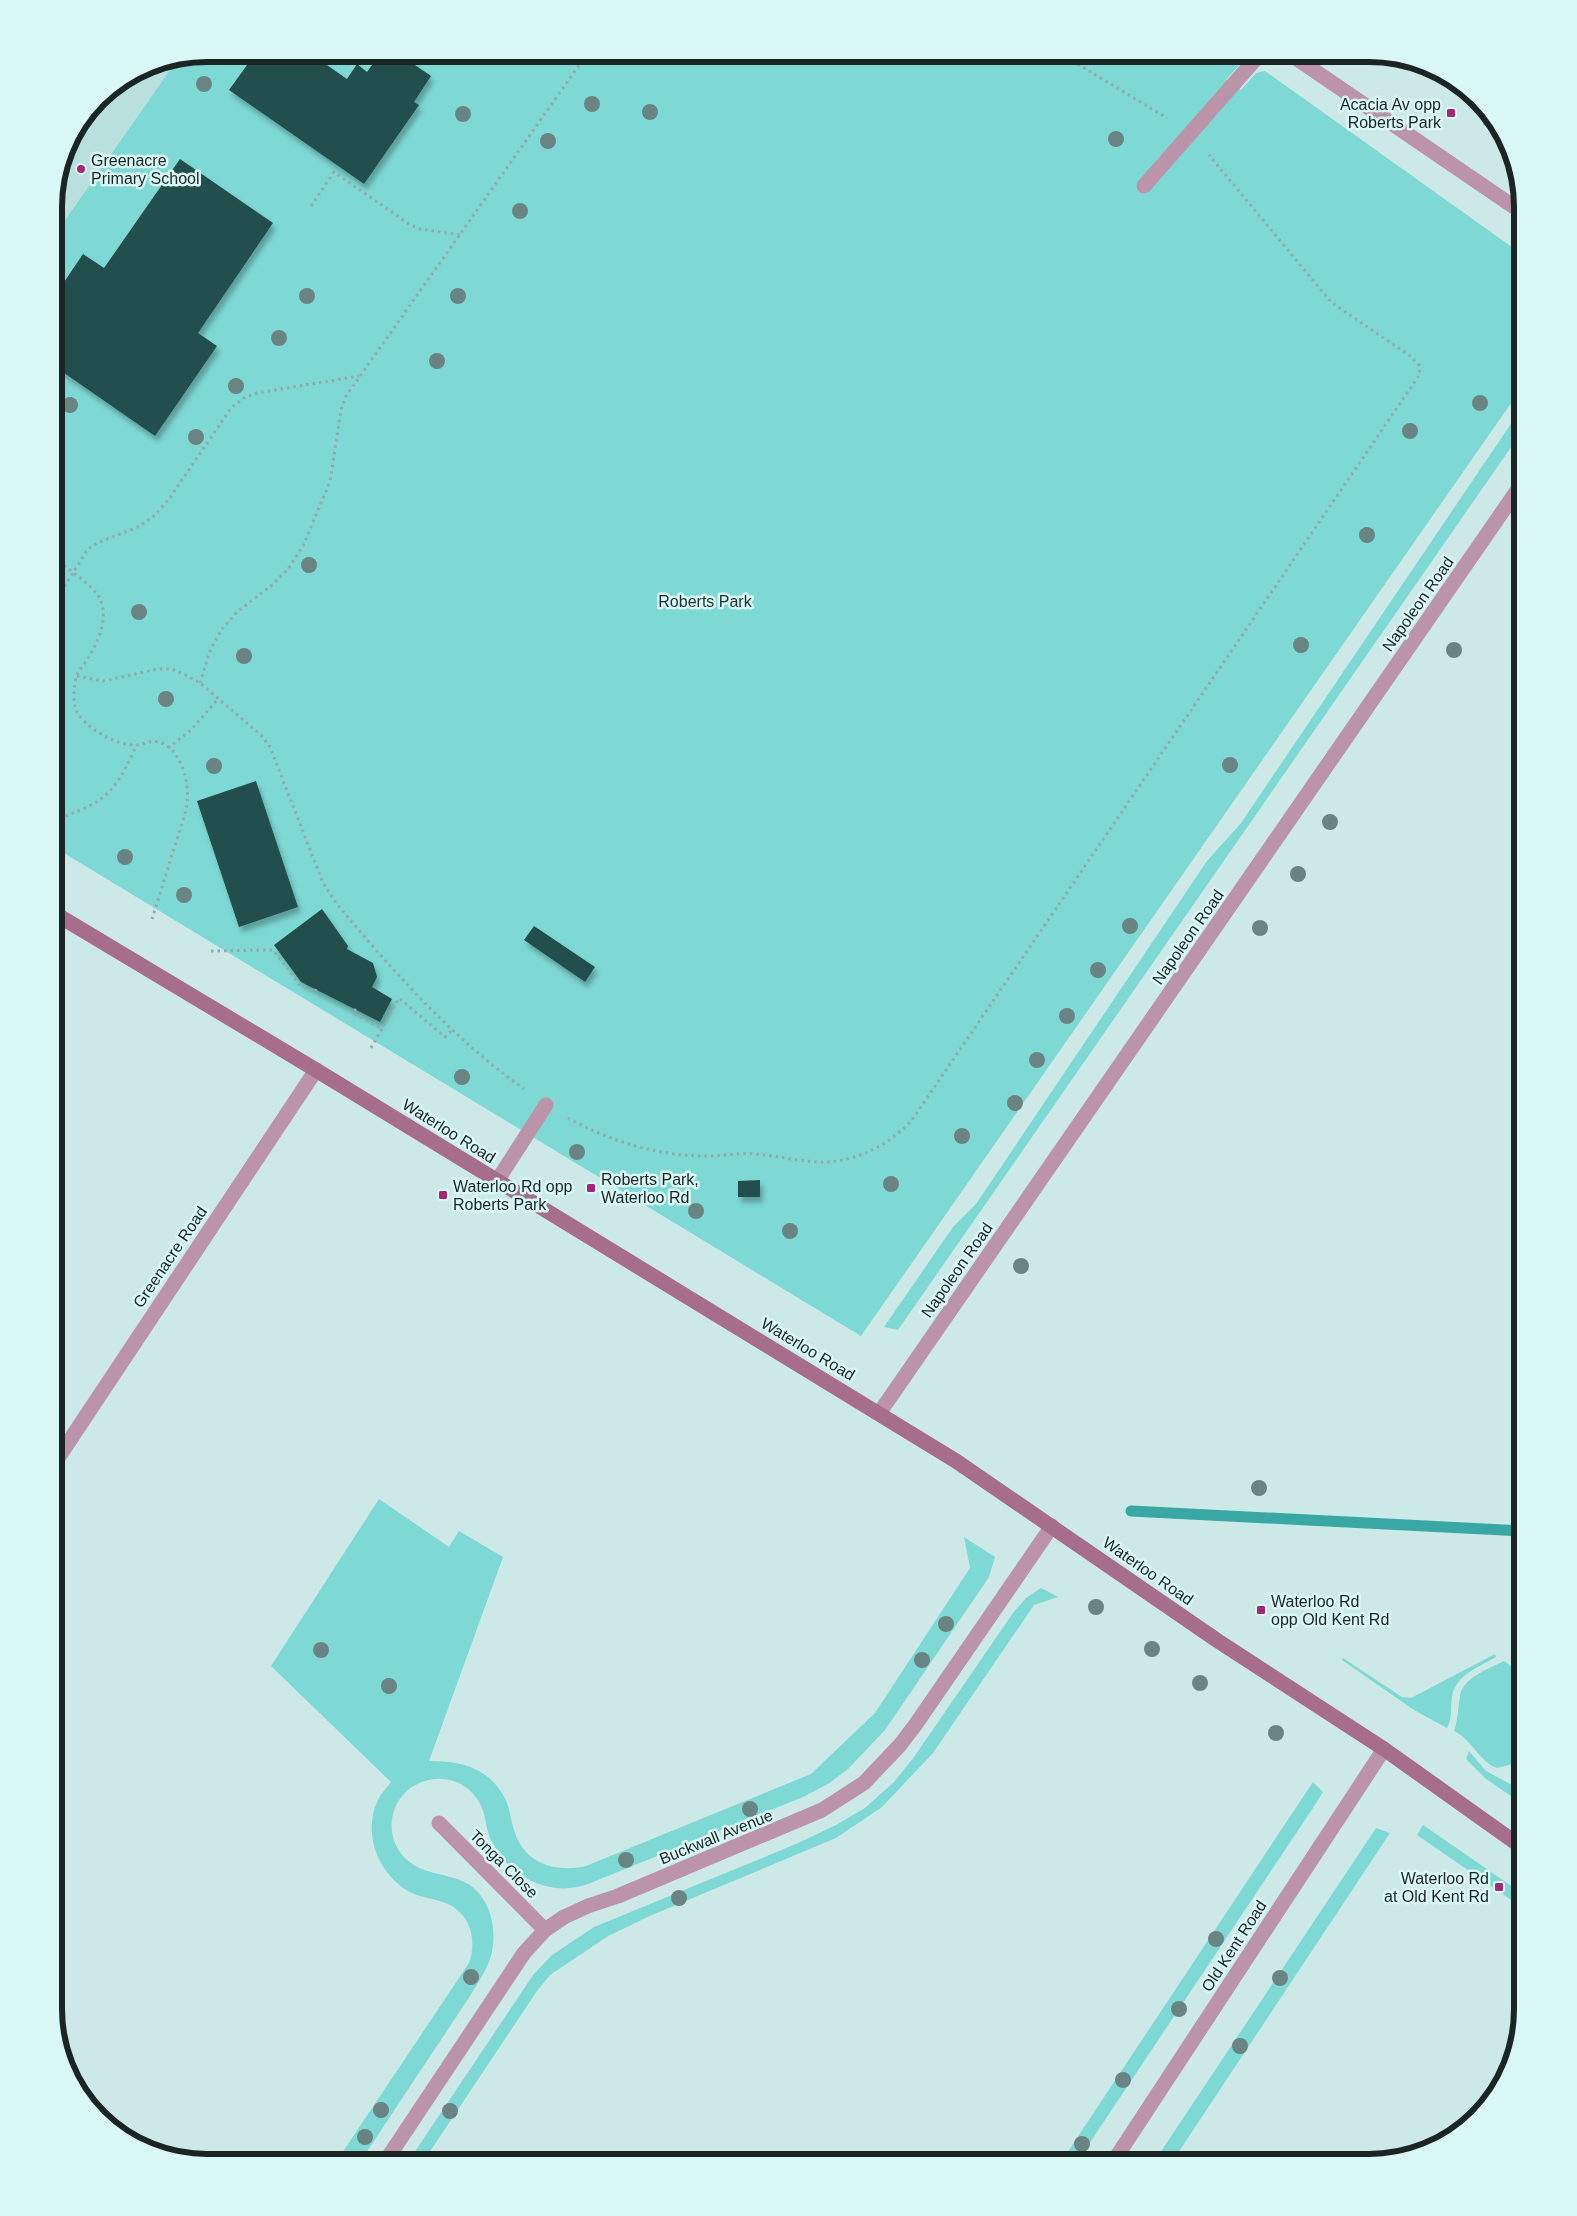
<svg xmlns="http://www.w3.org/2000/svg" width="1577" height="2216" font-family="Helvetica,sans-serif">
<style>
.built{fill:#b9e0de}
.green{fill:#7ed8d4}
.lines{fill:none;stroke-linecap:round;stroke-linejoin:round}
.stream{stroke:#39a7a4;stroke-width:11}
.building{fill:#224f4d;filter:url(#shadow)}
.path{stroke:#93aaa9;stroke-width:3;stroke-dasharray:2.5 4;stroke-linecap:butt}
.lane{stroke:#bb94a9;stroke-width:15}
.street{stroke:#bb94a9;stroke-width:15}
.secondary{stroke:#a66d8c;stroke-width:15}
.tree{fill:#6a8483}
.poi-dot{fill:#a32678;stroke:#d9f7f5;stroke-width:2}
.labels{text-anchor:middle;dominant-baseline:central;stroke-width:5;stroke-linejoin:round;paint-order:stroke}
.poi-label{font-size:16px;fill:#1a2524;stroke:#d9f7f5;text-anchor:start}
.park-label{font-size:16px;fill:#1a3231;stroke:#d9f7f5}
.street-label{font-size:16px;fill:#1a2524;stroke:#d9f7f5}
.rim{fill:none;stroke:#1a2524;stroke-width:6}
</style>
<defs>
<filter id="shadow"><feDropShadow dx="3" dy="5.5" stdDeviation="2.5" flood-color="#0004"/></filter>
</defs>
<rect width="100%" height="100%" fill="#cce9e8"/>
<path class="built" d="M177,60l-123,176v-39l16,-57 36,-48 43,-27z"/>
<path class="green" d="M208,54h1031l2,9 -15,17 15,10 15,-17 9,-2 258,184v131l-662,950 -807,-489v-611l123,-176z
M1523,406v24l-625,900 -14,-3 69,-100 23,-23 231,-343 34,-38z
M379,1499l70,48 10,-16 44,26 -74,204c29,0 56,5 73,32 8,12 8,26 13,40 10,31 42,40 71,33l225,-92 64,-61 95,-145 -6,-31 31,20 -6,20 -104,153 -37,39 -20,15 -25,13 -215,87c-18,6 -34,6 -52,-1 -22,-9 -34,-22 -45,-43 -4,-9 -5,-17 -7,-26 -7,-26 -33,-41 -59,-33 -34,10 -45,53 -19,78 16,15 37,14 56,22 29,12 37,51 28,78 -5,14 -14,27 -22,40l-108,163h-24l133,-199c8,-23 2,-48 -21,-59 -13,-6 -28,-6 -40,-13 -30,-18 -46,-58 -30,-91 3,-7 9,-12 13,-18l-120,-116z
M1041,1588l17,9 -24,8 -101,148 -51,54 -46,31 -184,77 -44,21 -58,39 -13,16 -114,171h-15l125,-187 19,-20 42,-28 202,-83 40,-19 29,-17 29,-26 20,-25 99,-144 13,-15z
M1495,1654l1,3c-17,10 -41,18 -44,40 -2,12 1,20 -5,31l-33,-18 -72,-50 1,-2 59,39 9,1z
M1504,1661l19,14v82l-14,8 -12,3c-18,-6 -25,-29 -43,-37 4,-12 4,-23 6,-35 3,-19 29,-27 44,-35z
M1469,1751l17,20 37,20v13l-37,-25 -20,-20z
M1313,1782l10,10 -12,19 -234,351h-16z
M1423,1825l100,69v14l-106,-73z
M1376,1828l14,5 -218,329h-18z"/>
<g class="lines">
<path class="stream" d="M1131,1511l392,20"/>
</g>
<path class="building" d="M255,54h56l36,25 10,-15 10,8 13,-18h19l32,22 -17,26 5,3 -55,79 -135,-94z
M180,159l93,64 -75,110 19,13 -62,90 -101,-70v-69l29,-43 21,14z
M256,781l42,126 -59,20 -42,-126z
M322,909l26,37 -1,3 26,14 4,14 -5,10 20,12 -12,23 -79,-40 -27,-37z
M534,926l61,41 -10,15 -61,-42z
M760,1180v17h-22v-16z"/>
<g class="lines">
<path class="path" d="M1061,54l106,64
M1484,125l6,-7
M311,206l23,-34 75,52 11,5 40,6
M54,557c13,12 32,23 43,37 14,18 2,48 -9,64 -3,6 -10,13 -12,19 -2,10 -3,21 -1,30 5,19 43,40 62,38 8,-1 13,-5 22,-3 22,6 31,41 28,61 -1,11 -6,22 -9,33 -9,28 -17,55 -26,83
M54,603l34,-54 9,-6 43,-17 15,-11 14,-16 62,-91 13,-10 13,-5 102,-17
M77,676l26,5 55,-12h13l13,5 16,9 61,52 9,12 53,136 13,20c56,67 115,134 188,186
M200,683l10,-32 11,-21 16,-18 35,-27 16,-16 15,-23 27,-64 11,-72 5,-14 241,-342
M168,748l23,-18 27,-31
M54,822c12,-7 26,-11 39,-18 22,-12 34,-36 43,-59
M211,951l62,-1 26,34 16,8 1,-3
M356,1009l-3,4 28,15
M371,1048l28,-50 46,39 6,-6
M568,1118c43,24 94,39 143,38 15,0 31,-4 46,-2 20,2 40,7 60,8 35,2 73,-17 95,-42l508,-746 -1,-9 -9,-9 -79,-54 -122,-147"/>
<path class="lane" d="M1144,186l116,-132
M497,1181l49,-76"/>
<path class="street" d="M1290,54l233,159
M880,1412l643,-930
M54,1464l262,-394
M439,1823l106,107
M385,2162l139,-209 21,-23 19,-13 24,-11 30,-10 204,-86 42,-27 36,-38 16,-21 136,-198
M1113,2162l271,-413"/>
<path class="secondary" d="M54,913l262,157 640,391 262,180 166,108 139,99"/>
</g>
<g class="tree">
<circle cx="204" cy="84" r="8"/>
<circle cx="592" cy="104" r="8"/>
<circle cx="650" cy="112" r="8"/>
<circle cx="463" cy="114" r="8"/>
<circle cx="1116" cy="139" r="8"/>
<circle cx="548" cy="141" r="8"/>
<circle cx="520" cy="211" r="8"/>
<circle cx="307" cy="296" r="8"/>
<circle cx="458" cy="296" r="8"/>
<circle cx="279" cy="338" r="8"/>
<circle cx="437" cy="361" r="8"/>
<circle cx="236" cy="386" r="8"/>
<circle cx="1480" cy="403" r="8"/>
<circle cx="70" cy="405" r="8"/>
<circle cx="1410" cy="431" r="8"/>
<circle cx="196" cy="437" r="8"/>
<circle cx="1367" cy="535" r="8"/>
<circle cx="309" cy="565" r="8"/>
<circle cx="139" cy="612" r="8"/>
<circle cx="1301" cy="645" r="8"/>
<circle cx="1454" cy="650" r="8"/>
<circle cx="244" cy="656" r="8"/>
<circle cx="166" cy="699" r="8"/>
<circle cx="1230" cy="765" r="8"/>
<circle cx="214" cy="766" r="8"/>
<circle cx="1330" cy="822" r="8"/>
<circle cx="125" cy="857" r="8"/>
<circle cx="1298" cy="874" r="8"/>
<circle cx="184" cy="895" r="8"/>
<circle cx="1130" cy="926" r="8"/>
<circle cx="1260" cy="928" r="8"/>
<circle cx="1098" cy="970" r="8"/>
<circle cx="1067" cy="1016" r="8"/>
<circle cx="1037" cy="1060" r="8"/>
<circle cx="462" cy="1077" r="8"/>
<circle cx="1015" cy="1103" r="8"/>
<circle cx="962" cy="1136" r="8"/>
<circle cx="577" cy="1152" r="8"/>
<circle cx="891" cy="1184" r="8"/>
<circle cx="696" cy="1211" r="8"/>
<circle cx="790" cy="1231" r="8"/>
<circle cx="1021" cy="1266" r="8"/>
<circle cx="1259" cy="1488" r="8"/>
<circle cx="1096" cy="1607" r="8"/>
<circle cx="946" cy="1624" r="8"/>
<circle cx="1152" cy="1649" r="8"/>
<circle cx="321" cy="1650" r="8"/>
<circle cx="922" cy="1660" r="8"/>
<circle cx="1200" cy="1683" r="8"/>
<circle cx="389" cy="1686" r="8"/>
<circle cx="1276" cy="1733" r="8"/>
<circle cx="750" cy="1809" r="8"/>
<circle cx="626" cy="1860" r="8"/>
<circle cx="679" cy="1898" r="8"/>
<circle cx="1216" cy="1939" r="8"/>
<circle cx="471" cy="1977" r="8"/>
<circle cx="1280" cy="1978" r="8"/>
<circle cx="1179" cy="2009" r="8"/>
<circle cx="1240" cy="2046" r="8"/>
<circle cx="1123" cy="2080" r="8"/>
<circle cx="381" cy="2110" r="8"/>
<circle cx="450" cy="2111" r="8"/>
<circle cx="365" cy="2137" r="8"/>
<circle cx="1082" cy="2144" r="8"/>
</g>
<g class="poi-dot">
<rect x="1446" y="108" width="10" height="10" rx="2.5"/>
<circle cx="81" cy="169" r="5"/>
<rect x="586" y="1183" width="10" height="10" rx="2.5"/>
<rect x="438" y="1190" width="10" height="10" rx="2.5"/>
<rect x="1256" y="1605" width="10" height="10" rx="2.5"/>
<rect x="1494" y="1882" width="10" height="10" rx="2.5"/>
</g>
<g class="labels">
<g class="poi-label">
<text x="1441" y="104" text-anchor="end">Acacia Av opp<tspan x="1441" dy="18">Roberts Park</tspan></text>
<text x="91" y="160">Greenacre<tspan x="91" dy="18">Primary School</tspan></text>
<text x="601" y="1179">Roberts Park,<tspan x="601" dy="18">Waterloo Rd</tspan></text>
<text x="453" y="1186">Waterloo Rd opp<tspan x="453" dy="18">Roberts Park</tspan></text>
<text x="1271" y="1601">Waterloo Rd<tspan x="1271" dy="18">opp Old Kent Rd</tspan></text>
<text x="1489" y="1878" text-anchor="end">Waterloo Rd<tspan x="1489" dy="18">at Old Kent Rd</tspan></text>
</g>
<g class="park-label">
<text x="705" y="601">Roberts Park</text>
</g>
<g class="street-label">
<text transform="translate(1418 604) rotate(-55)">Napoleon Road</text>
<text transform="translate(1188 937) rotate(-55)">Napoleon Road</text>
<text transform="translate(449 1131) rotate(32)">Waterloo Road</text>
<text transform="translate(170 1257) rotate(-56)">Greenacre Road</text>
<text transform="translate(957 1270) rotate(-55)">Napoleon Road</text>
<text transform="translate(808 1349) rotate(31)">Waterloo Road</text>
<text transform="translate(1148 1571) rotate(35)">Waterloo Road</text>
<text transform="translate(716 1837) rotate(-22)">Buckwall Avenue</text>
<text transform="translate(504 1864) rotate(45)">Tonga Close</text>
<text transform="translate(1234 1946) rotate(-57)">Old Kent Road</text>
</g>
</g>
<path d="M0 0H1577V2216H0ZM207 62H1369A145 145 0 0 1 1514 207V2009A145 145 0 0 1 1369 2154H207A145 145 0 0 1 62 2009V207A145 145 0 0 1 207 62Z" fill="#d9f7f5" fill-rule="evenodd"/>
<path class="rim" d="M207 62H1369A145 145 0 0 1 1514 207V2009A145 145 0 0 1 1369 2154H207A145 145 0 0 1 62 2009V207A145 145 0 0 1 207 62Z"/>
</svg>
